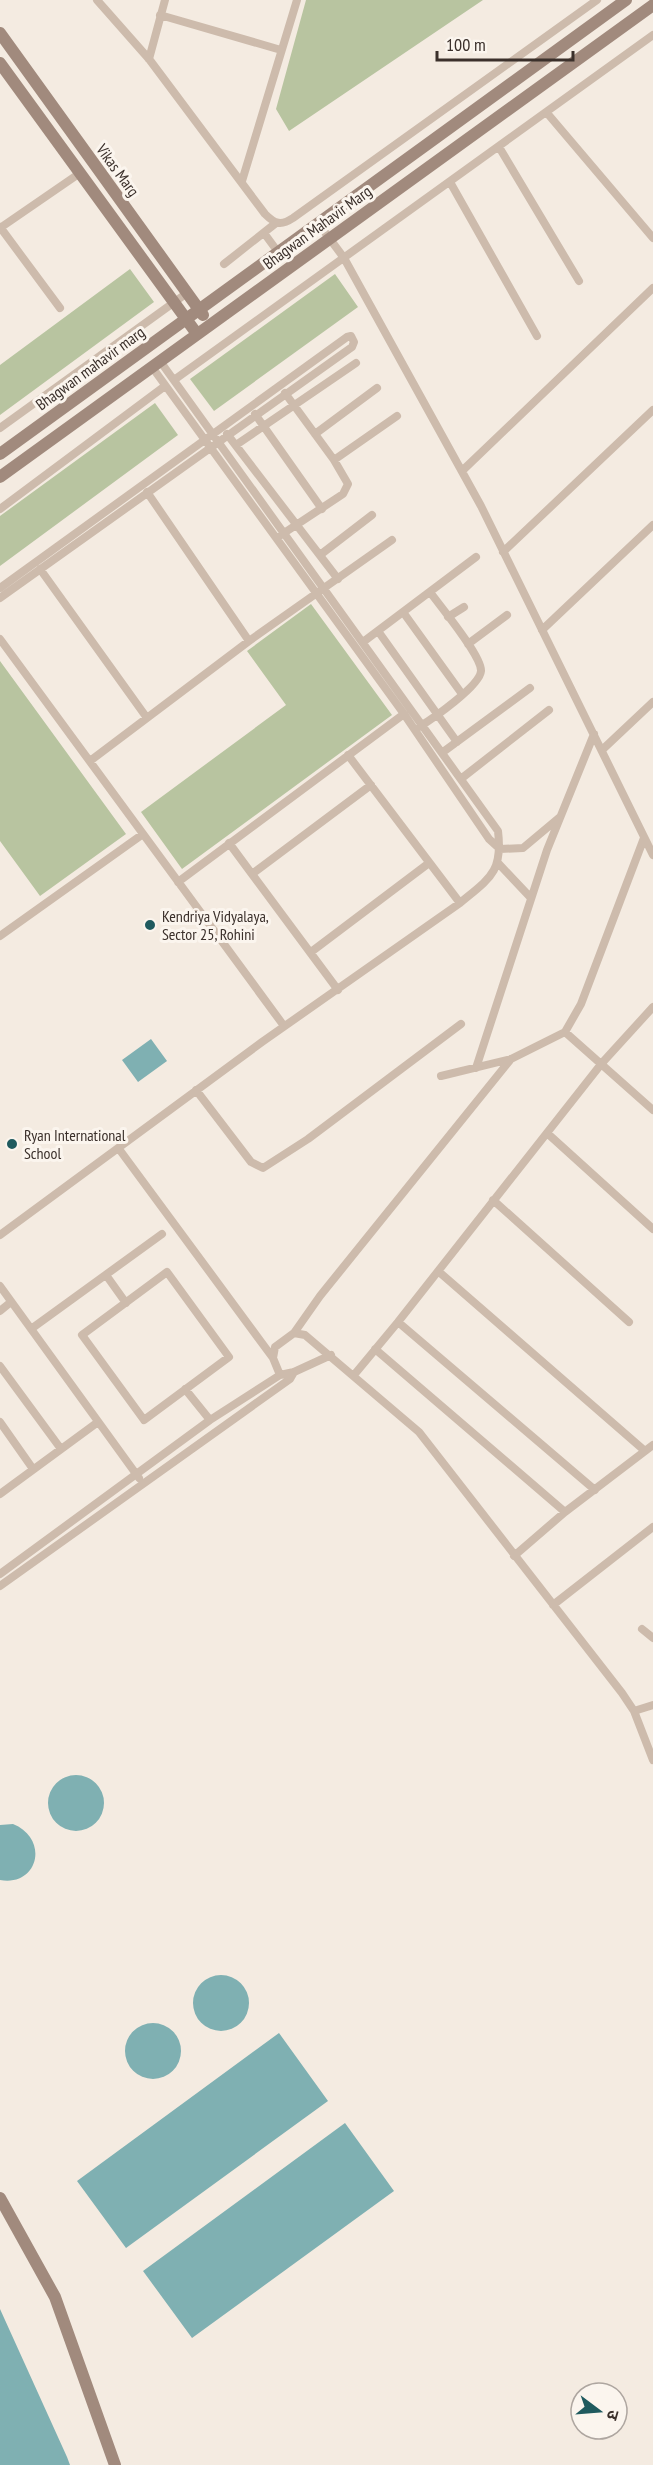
<svg xmlns="http://www.w3.org/2000/svg" width="653" height="2465" font-family="'PT Sans Narrow','Noto Sans Devanagari',sans-serif">
<style>
.green{fill:#b8c4a0}
.water{fill:#7fb0b2}
.lines{fill:none;stroke-linecap:round;stroke-linejoin:round}
.street{stroke:#cdbbac;stroke-width:8}
.secondary{stroke:#a18a7d;stroke-width:12}
.poi-dot{fill:#1f5a5e;stroke:#fbf5ee;stroke-width:2}
.labels{text-anchor:middle;dominant-baseline:central;stroke-width:6;stroke-linejoin:round;paint-order:stroke}
.street-label{font-size:16px;fill:#3b302b;stroke:#fbf5ee}
.poi-label{font-size:16px;fill:#3b302b;stroke:#fbf5ee;text-anchor:start}
</style>
<rect width="100%" height="100%" fill="#f4ebe1"/>
<path class="green" d="M306,0h177l-194,131 -13,-22z
M130,269l24,33 -154,113v-50z
M335,274l23,33 -144,104 -24,-32z
M155,403l23,32 -178,131v-50z
M311,604l81,111 -210,154 -41,-57 145,-107 -39,-54z
M0,661l126,173 -86,62 -40,-55z"/>
<path class="water" d="M151,1039l16,22 -29,21 -16,-22z
M48 1803a28 28 0 1 1 56 0a28 28 0 1 1-56 0Z
M13,1824c37,15 25,63 -13,56v-55z
M193 2003a28 28 0 1 1 56 0a28 28 0 1 1-56 0Z
M125 2051a28 28 0 1 1 56 0a28 28 0 1 1-56 0Z
M279,2033l49,68 -202,147 -49,-67z
M345,2123l49,68 -202,147 -49,-67z
M0,2309l67,148 3,8h-70z"/>
<g class="lines">
<path class="street" d="M97,0l52,59 116,155c10,10 16,12 28,4l304,-218
M160,15l121,35
M149,59l16,-59
M547,113l106,125
M499,147l80,134
M242,181l55,-181
M450,182l87,154
M318,223l26,35 137,248 172,349
M0,227l60,81
M0,228l80,-55
M264,233l14,19
M224,264l52,-41
M152,367l252,347 85,125 11,10 23,-1 37,-31
M174,380l479,-345
M255,414l67,95
M0,428l187,-135
M227,434l111,145
M315,434l62,-46
M236,445l120,-82
M334,460l63,-44
M462,471l191,-183
M147,492l102,149
M0,509l165,-123
M281,535l62,-41 5,-10 -14,-24 -49,-67
M503,552l150,-142
M320,555l52,-40
M40,569l107,149
M0,588l347,-251 4,-1 3,6 -2,5 -352,251
M403,612l59,82
M448,617l16,-10
M542,630l111,-105
M378,631l79,111
M0,639l284,387
M363,642l113,-85
M468,644l39,-29
M419,727c13,-8 61,-41 62,-56 1,-15 -41,-65 -51,-79
M602,750l51,-48
M443,752l87,-64
M348,755l112,148
M90,761l159,-120 143,-101
M462,778l87,-68
M229,843l109,147
M498,863l33,35
M252,874l119,-89
M178,882l226,-168
M0,936l143,-102
M311,952l118,-89
M565,1032l88,78
M476,1068l71,-218 47,-116
M441,1076l70,-17 54,-27 16,-28 63,-166
M196,1090l55,72 12,6 45,-29 153,-115
M547,1133l106,96
M119,1149l154,209
M493,1200l136,122
M0,1235l262,-193 198,-139c30,-25 43,-31 38,-72l-338,-470
M438,1271l207,180
M167,1272l62,85 -85,63 -62,-85z
M106,1275l20,28
M0,1286l139,192
M0,1311l11,-9
M398,1322l197,168
M31,1329l131,-95
M294,1333l26,-37 191,-237
M375,1349l190,163
M0,1366l61,83
M280,1375l-7,-17 2,-11 19,-14 11,2 114,97 203,261 12,18 19,49
M354,1375l44,-53 204,-259 51,-56
M185,1389l25,31
M0,1422l33,47
M0,1494l98,-72
M514,1556l51,-44 88,-67
M0,1574l210,-154 70,-45 14,-3 37,-17
M0,1586l290,-207 4,-7
M553,1605l100,-78
M642,1629l11,9
M634,1711l19,-6"/>
<path class="secondary" d="M0,33l203,282
M0,63l197,271
M0,454l626,-454
M0,477l653,-472
M0,2198l55,99 60,168"/>
</g>
<g class="poi-dot">
<circle cx="150" cy="925" r="6"/>
<circle cx="12" cy="1144" r="6"/>
</g>
<g class="labels">
<g class="street-label">
<text transform="translate(118 170) rotate(54)">Vikas Marg</text>
<text transform="translate(317 227) rotate(-36)">Bhagwan Mahavir Marg</text>
<text transform="translate(90 368) rotate(-36)">Bhagwan mahavir marg</text>
</g>
<g class="poi-label">
<text x="162" y="916">Kendriya Vidyalaya,<tspan x="162" dy="18">Sector 25, Rohini</tspan></text>
<text x="24" y="1135">Ryan International<tspan x="24" dy="18">School</tspan></text>
</g>
</g>
<g transform="translate(599 2411) rotate(106)"><circle r="28" fill="#fbf5ee" stroke="#aea6a0" stroke-width="1.5"/>
<path d="M0-4.5L10 22L0 15L-10 22Z" fill="#1f5a5e"/>
<text y="-9" font-size="16" font-weight="bold" text-anchor="middle" fill="#3b302b">उ</text>
</g>
<path d="M437 51v9h136v-9" fill="none" stroke="#3b302b" stroke-width="3"/>
<text x="446" y="51" font-size="18" fill="#3b302b" stroke="#fbf5ee" stroke-width="4.5" paint-order="stroke">100 m</text>
</svg>
